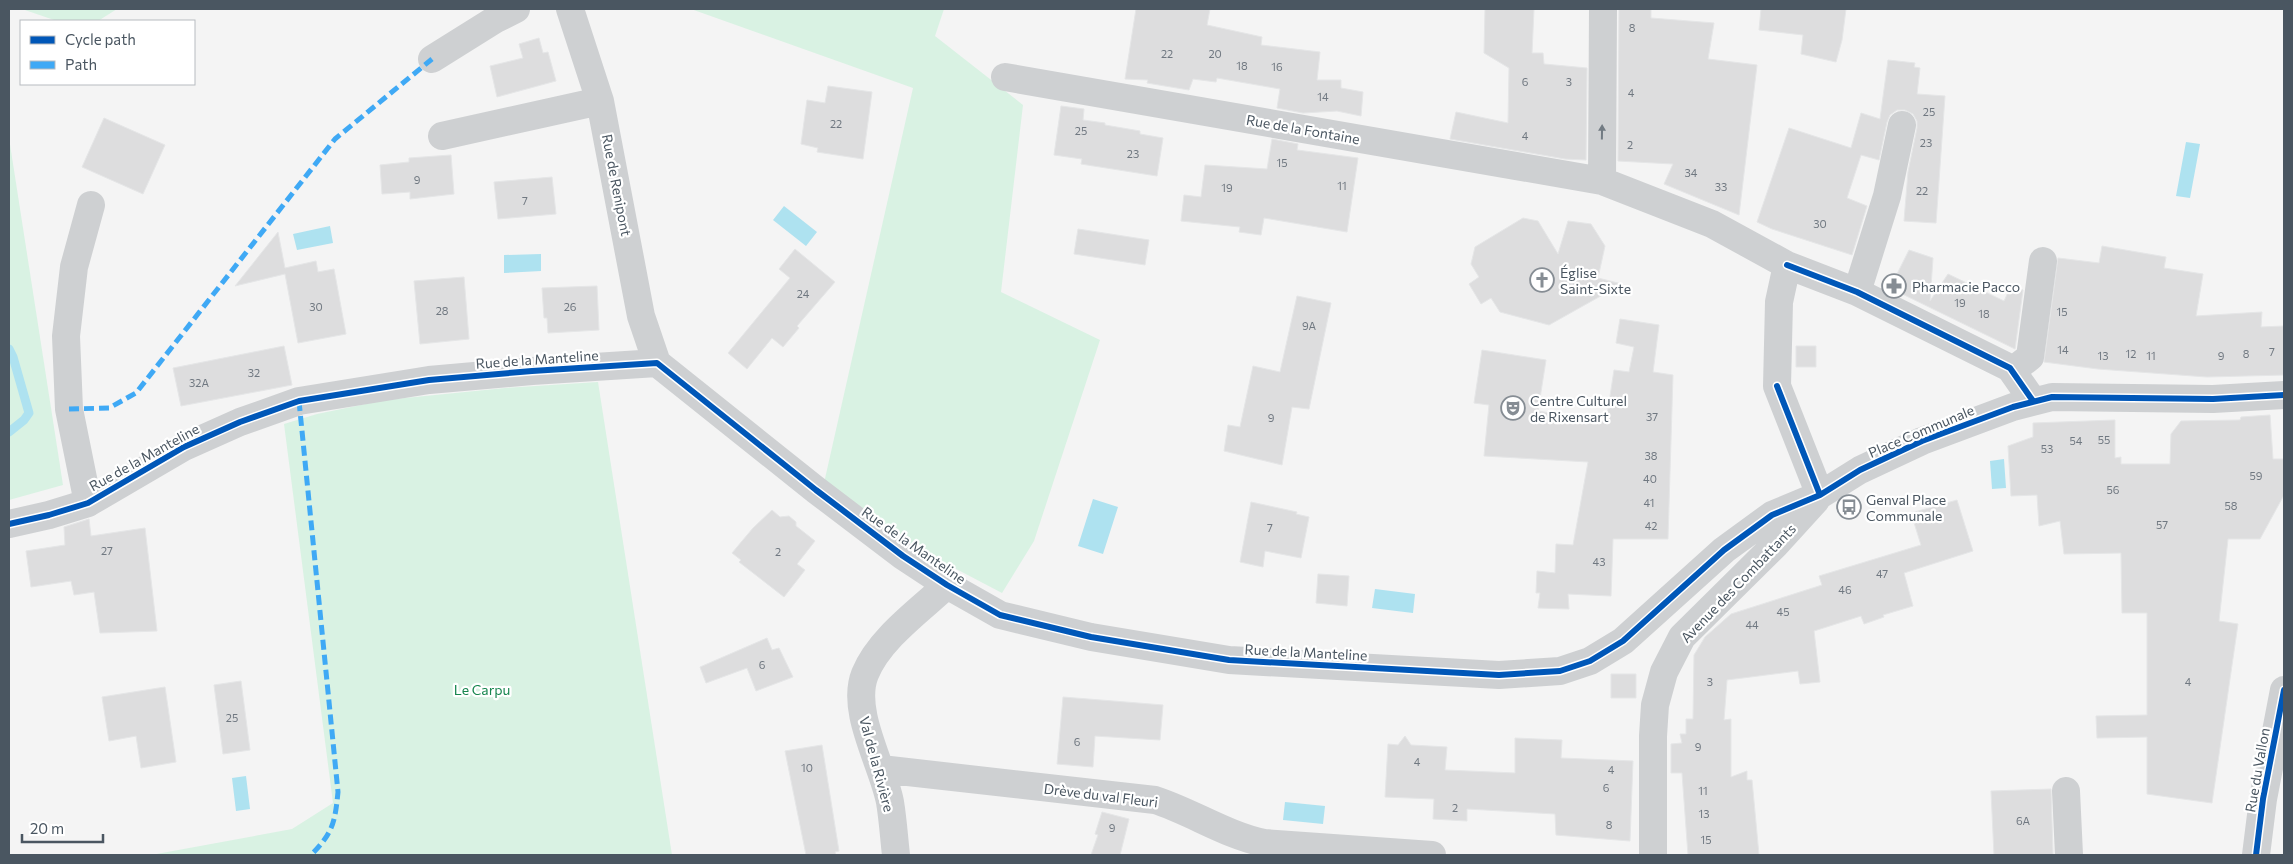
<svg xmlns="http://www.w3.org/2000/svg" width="2293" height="864" font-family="Commissioner,sans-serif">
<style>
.green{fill:#d9f2e3}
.water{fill:#aee2f0}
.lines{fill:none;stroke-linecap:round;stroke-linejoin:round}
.stream{stroke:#aee2f0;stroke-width:9}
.building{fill:#ddddde;stroke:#e5e6e7}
.minor{stroke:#ced0d2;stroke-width:28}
.quiet{stroke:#3fa9f5;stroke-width:5;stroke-dasharray:10 5;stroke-linecap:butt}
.cycleway-casing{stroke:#fff;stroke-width:9}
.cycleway{stroke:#0057b8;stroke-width:6}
.oneway{fill:#727b83}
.labels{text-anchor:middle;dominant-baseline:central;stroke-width:4.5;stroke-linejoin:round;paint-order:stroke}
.number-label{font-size:11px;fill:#707881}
.street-label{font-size:14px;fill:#4a5661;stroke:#fff}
.poi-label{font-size:14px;fill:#4a5661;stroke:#fff;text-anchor:start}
.park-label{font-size:14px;fill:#17864f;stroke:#fff}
</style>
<rect width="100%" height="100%" fill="#f4f4f4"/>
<path class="green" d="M22,9h95l-19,12h-41z
M691,9h253l-9,27 88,69 -22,187 99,48 -66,201 -32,52 -82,-43 -96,-67 89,-395z
M9,138l54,347 -54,15z
M598,382l74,473h-521l141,-26 41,-26 -49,-379 33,-10 68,-14 120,-12z"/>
<path class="water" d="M2186,142l14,2 -10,54 -14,-2z
M784,206l33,26 -11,14 -33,-26z
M330,226l3,17 -36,7 -4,-16z
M541,254v17l-37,2v-18z
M2004,459l2,29 -14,1 -2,-28z
M1093,499l25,8 -15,47 -25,-8z
M1375,589l40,5 -2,19 -41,-5z
M246,776l4,33 -14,2 -4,-33z
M1285,802l40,4 -2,18 -40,-4z"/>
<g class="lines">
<path class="stream" d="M9,349l4,8 16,56 -5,7 -15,12"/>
</g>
<path class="building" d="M1136,9h74l-3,16 55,12 -1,8 59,7 -3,28h24v8l22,4 -2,24 -24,-5 -34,2 -26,-5 3,-19 -63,-11 -1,4 -23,-3 -4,11 -42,-7 1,-3 -23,-1z
M1485,9h49l-2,44h11l1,11 43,4 -1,92 -21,-1 -115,-20 6,-27 52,11 1,-55 -25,-15z
M1619,9h32v9l63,5 -6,36 49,6 -18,150 -75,-31 9,-20 -55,-3z
M1761,9h85l-4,31 -6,22 -35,-8 2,-19 -44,-5z
M539,38l4,15 5,-1 8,29 -59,16 -7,-31 33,-8 -4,-14z
M1888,60l27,3 -1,4 6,1 -3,26 28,2 -9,127 -32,-2 4,-49 9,-44v-7l-4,-7 -8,-4h-8l-7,5 -3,7 -8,38 -18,-5 -14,43 20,8 -15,49 -80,-26 -15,-7 32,-94 62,20 10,-35 19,6z
M828,86l44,6 -9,67 -46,-7 1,-4 -17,-4 6,-44 18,3z
M1061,106l23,3 -1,11 22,3v2l35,6v3l23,4 -6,38 -76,-12 1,-5 -28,-4z
M104,118l61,27 -22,49 -61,-27z
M1272,139l26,5 -1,6 61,8 -11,74 -83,-14 -3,17 -22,-3 1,-5 -59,-6 3,-26 17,2 4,-32 62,4z
M451,155l3,39 -44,5v-7l-28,2 -2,-29 29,-3v-4z
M552,177l4,37 -58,5 -4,-37z
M1523,218l15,3 20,33 10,-33 23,3 14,22 -7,32 24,6 -73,41 -49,-13 -9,-14 -10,6 -12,-20 10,-7 -8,-13 4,-17z
M1078,229l71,11 -4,25 -71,-11z
M278,232l7,36 31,-7 2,11 16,-3 12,65 -48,9 -13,-69 -50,12z
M2102,246l64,11 -2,11 39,6 -7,42 66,-4 -1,15 23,-1v49l-77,2 -109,-8 -54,-7 14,-104 41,5z
M795,249l40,33 -38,44 2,2 -16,19 -11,-9 -25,31 -19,-16 62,-75 -11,-9z
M1909,250l24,8 -3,43 18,-27 56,27 7,-15 12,4 -8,59 -125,-61z
M464,277l5,62 -49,5 -6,-63z
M597,286l2,44 -51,3 -1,-15h-3l-2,-30z
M1297,296l34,7 -22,106 -17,-2 -10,58 -58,-14 4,-26 12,2 13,-61 27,6z
M1620,319l39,6 -6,47 20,3 -5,164h-55l-2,57 -43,-2 1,15 -31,-1 2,-15h-4l1,-22 18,2 1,-29 17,1 15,-83 -104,-6 5,-51 -15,-2 8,-53 64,10 -8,51 68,11 8,-52 15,2 5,-25 -18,-4z
M284,346l8,39 -111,21 -8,-38z
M1796,346h20v21h-20z
M2270,415l3,44h11v36l-24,44h-32l-9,82 19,3 -26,179 -65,-9v-57l-50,1 -1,-22 51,-1v-102h-25l-1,-60 -57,1 -4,-33 -21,5 -2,-31 -26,1 -3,-50 25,-9v-14l82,-3v38l6,-1v7h49l1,-30 10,-13 59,-1 1,-3z
M1957,500l16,51 -69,22 9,33 -30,9 1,2 -20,7 -3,-8 -47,15 6,51 -20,2 -2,-13 -71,9 -3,40 7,-1v58l16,-6v9h5l7,75h-71l-6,-82h-11v-29l11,-1 -2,-9h6v-15h7l1,-64 11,-18 26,-23 91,-29 -3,-9 102,-31 -10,-32z
M1251,502l46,10 -1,2 13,3 -8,41 -36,-7 -2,16 -23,-5z
M772,510l8,7 9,-1 7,6v4l19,15 -18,23 8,6 -21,27 -45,-35 2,-2 -9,-7 21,-25z
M89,519l2,17 54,-8 12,103 -57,2 -6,-41 -20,3 -3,-14 -40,6 -5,-36 39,-6 -1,-18z
M1318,574l31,2 -2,30 -31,-3z
M767,638l5,12 7,-2 14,29 -37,14 -9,-23 -41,15 -6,-16z
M1611,674h25v24h-25z
M241,681l9,69 -27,4 -9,-69z
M165,687l11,75 -35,6 -5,-32 -27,5 -7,-44z
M1063,697l100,8 -3,35 -65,-4 -2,31 -36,-3z
M1405,736l6,9 36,2 -2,23 70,3v-35l47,2 -1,18 72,3 -3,80 -74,-6 -1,-21 -88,-5v12l-34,-2 1,-20 -49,-2 3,-53 10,1z
M822,745l17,106 -4,1 1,3h-30l-21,-104z
M2051,789l2,66h-59l-3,-64z
M1102,812l27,7 -9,36h-29l7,-20 -3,-1z"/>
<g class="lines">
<path class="minor" d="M570,9l30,92 41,215 16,47
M432,59l64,-40 20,-10
M1005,77l597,104 110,43 75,41 70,27 153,76 23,33
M442,136l158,-35
M1602,181l1,-172
M1787,265l-8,37 -2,84 43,109
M1857,292l30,-96 15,-71
M2012,371l18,-14 13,-96
M88,503l-19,-94 -3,-73 8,-69 17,-62
M9,524l40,-9 39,-12 96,-56 56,-25 59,-21 130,-21 103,-9 125,-8 159,127 87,66 44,29 53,30 91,22 138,23 270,15 61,-4 30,-10 33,-20 101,-91 48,-35 48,-20 40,-25 62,-29 91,-34 39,-10 161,2 71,-4
M881,769l274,31c37,12 71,35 109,43l168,12
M2066,791l3,64
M896,855c-2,-17 -3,-35 -6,-53 -7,-37 -40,-91 -25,-128 14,-35 55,-64 82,-89
M1653,855v-119l2,-31 9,-33 18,-35 93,-92 41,-45
M2256,855l7,-56 21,-109"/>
<path class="quiet" d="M299,401l39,391c-3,30 -5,41 -27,63
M69,409l40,-1 27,-15 199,-254 97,-80"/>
<g class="cycleway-casing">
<path id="cycleway" d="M1787,265l70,27 153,76 23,33
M1777,386l43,109
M9,524l40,-9 39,-12 96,-56 56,-25 59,-21 130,-21 103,-9 125,-8 159,127 87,66 44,29 53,30 91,22 138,23 270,15 61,-4 30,-10 33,-20 101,-91 48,-35 48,-20 40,-25 62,-29 91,-34 39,-10 161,2 71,-4
M2256,855l7,-56 21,-109"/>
</g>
<use href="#cycleway" class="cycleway"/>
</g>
<defs><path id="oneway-solid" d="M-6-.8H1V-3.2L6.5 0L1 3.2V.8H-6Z" transform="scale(1.25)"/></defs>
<use class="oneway" href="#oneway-solid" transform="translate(1602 132) rotate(-89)"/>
<defs>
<g id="church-ring" transform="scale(1.25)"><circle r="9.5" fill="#fff" stroke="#868d94" stroke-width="1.5"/><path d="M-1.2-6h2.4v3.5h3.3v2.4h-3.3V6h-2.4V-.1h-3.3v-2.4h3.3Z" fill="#868d94"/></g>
<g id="pharmacy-ring" transform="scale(1.25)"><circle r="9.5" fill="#fff" stroke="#868d94" stroke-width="1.5"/><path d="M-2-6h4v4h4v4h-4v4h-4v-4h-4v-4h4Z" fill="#868d94"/></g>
<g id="theatre-ring" transform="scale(1.25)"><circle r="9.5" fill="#fff" stroke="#868d94" stroke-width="1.5"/><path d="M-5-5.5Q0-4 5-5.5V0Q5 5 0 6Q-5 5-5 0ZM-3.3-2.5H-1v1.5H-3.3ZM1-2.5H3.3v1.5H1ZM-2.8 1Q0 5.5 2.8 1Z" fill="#868d94"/></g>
<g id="bus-ring" transform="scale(1.25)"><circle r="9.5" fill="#fff" stroke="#868d94" stroke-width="1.5"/><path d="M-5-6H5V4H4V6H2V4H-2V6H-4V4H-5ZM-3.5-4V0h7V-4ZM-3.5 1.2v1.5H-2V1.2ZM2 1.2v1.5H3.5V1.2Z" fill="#868d94"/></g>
</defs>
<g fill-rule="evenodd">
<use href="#church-ring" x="1542" y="280"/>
<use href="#pharmacy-ring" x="1894" y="286"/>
<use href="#theatre-ring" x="1513" y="408"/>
<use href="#bus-ring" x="1849" y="507"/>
</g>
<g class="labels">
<g class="number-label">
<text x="1632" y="27">8</text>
<text x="1167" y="53">22</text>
<text x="1215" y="53">20</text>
<text x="1242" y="65">18</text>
<text x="1277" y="66">16</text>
<text x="1525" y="81">6</text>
<text x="1569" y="81">3</text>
<text x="1631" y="92">4</text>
<text x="1323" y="96">14</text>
<text x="1929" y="111">25</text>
<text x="836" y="123">22</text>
<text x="1081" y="130">25</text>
<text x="1525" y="135">4</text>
<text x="1926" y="142">23</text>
<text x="1630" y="144">2</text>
<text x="1133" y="153">23</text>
<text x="1282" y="162">15</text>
<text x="1691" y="172">34</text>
<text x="417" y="179">9</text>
<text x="1342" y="185">11</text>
<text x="1721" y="186">33</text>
<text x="1227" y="187">19</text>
<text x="1922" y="190">22</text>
<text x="525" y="200">7</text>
<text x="1820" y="223">30</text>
<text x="803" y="293">24</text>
<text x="1960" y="302">19</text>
<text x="316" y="306">30</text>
<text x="570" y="306">26</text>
<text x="442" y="310">28</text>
<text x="2062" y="311">15</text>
<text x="1984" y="313">18</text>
<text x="1309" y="325">9A</text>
<text x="2063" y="349">14</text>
<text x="2272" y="351">7</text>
<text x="2131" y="353">12</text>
<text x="2246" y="353">8</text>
<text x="2103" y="355">13</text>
<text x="2151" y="355">11</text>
<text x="2221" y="355">9</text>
<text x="254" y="372">32</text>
<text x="199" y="382">32A</text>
<text x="1652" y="416">37</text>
<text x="1271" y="417">9</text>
<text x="2104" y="439">55</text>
<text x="2076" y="440">54</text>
<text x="2047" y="448">53</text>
<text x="1651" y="455">38</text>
<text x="2256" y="475">59</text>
<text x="1650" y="478">40</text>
<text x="2113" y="489">56</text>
<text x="1649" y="502">41</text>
<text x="2231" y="505">58</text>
<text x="2162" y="524">57</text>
<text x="1651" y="525">42</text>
<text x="1270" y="527">7</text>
<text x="107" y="550">27</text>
<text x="778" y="551">2</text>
<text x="1599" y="561">43</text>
<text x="1882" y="573">47</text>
<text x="1845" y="589">46</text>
<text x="1783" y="611">45</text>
<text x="1752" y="624">44</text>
<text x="762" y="664">6</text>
<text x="1710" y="681">3</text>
<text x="2188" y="681">4</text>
<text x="232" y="717">25</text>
<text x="1077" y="741">6</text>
<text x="1698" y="746">9</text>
<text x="1417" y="761">4</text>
<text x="807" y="767">10</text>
<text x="1611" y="769">4</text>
<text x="1606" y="787">6</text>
<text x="1703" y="790">11</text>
<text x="1455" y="807">2</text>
<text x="1704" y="813">13</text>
<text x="2023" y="820">6A</text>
<text x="1609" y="824">8</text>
<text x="1112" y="827">9</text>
<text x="1706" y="839">15</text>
</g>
<g class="street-label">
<text transform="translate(1303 129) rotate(10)">Rue de la Fontaine</text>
<text transform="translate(617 185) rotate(79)">Rue de Renipont</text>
<text transform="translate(537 359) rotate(-4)">Rue de la Manteline</text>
<text transform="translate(1921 431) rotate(-23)">Place Communale</text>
<text transform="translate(144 457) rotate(-29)">Rue de la Manteline</text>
<text transform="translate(914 545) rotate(35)">Rue de la Manteline</text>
<text transform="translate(1738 583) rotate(-46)">Avenue des Combattants</text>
<text transform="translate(1306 652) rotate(3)">Rue de la Manteline</text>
<text transform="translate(877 764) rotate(75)">Val de la Rivière</text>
<text transform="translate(2257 770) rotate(-80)">Rue du Vallon</text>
<text transform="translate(1101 795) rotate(7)">Drève du val Fleuri</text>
</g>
<g class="poi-label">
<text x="1560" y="272">Église<tspan x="1560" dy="16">Saint-Sixte</tspan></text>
<text x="1912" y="286">Pharmacie Pacco</text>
<text x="1530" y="400">Centre Culturel<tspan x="1530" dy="16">de Rixensart</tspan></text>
<text x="1866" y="499">Genval Place<tspan x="1866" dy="16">Communale</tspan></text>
</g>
<g class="park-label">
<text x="482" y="689">Le Carpu</text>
</g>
</g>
<rect width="2293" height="864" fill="none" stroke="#4a5661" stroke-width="20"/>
<rect x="20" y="20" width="175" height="65" fill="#ffffff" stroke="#b7bbc0"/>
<rect x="30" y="36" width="25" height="8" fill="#0057b8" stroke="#b7bbc0"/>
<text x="65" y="45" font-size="15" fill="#4a5661">Cycle path</text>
<rect x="30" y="61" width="25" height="8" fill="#3fa9f5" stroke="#b7bbc0"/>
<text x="65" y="70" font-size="15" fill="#4a5661">Path</text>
<path d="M22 834v8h81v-8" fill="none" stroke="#4a5661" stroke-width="2.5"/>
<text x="30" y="834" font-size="15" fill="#4a5661" stroke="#ffffff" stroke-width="4" paint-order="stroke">20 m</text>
</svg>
